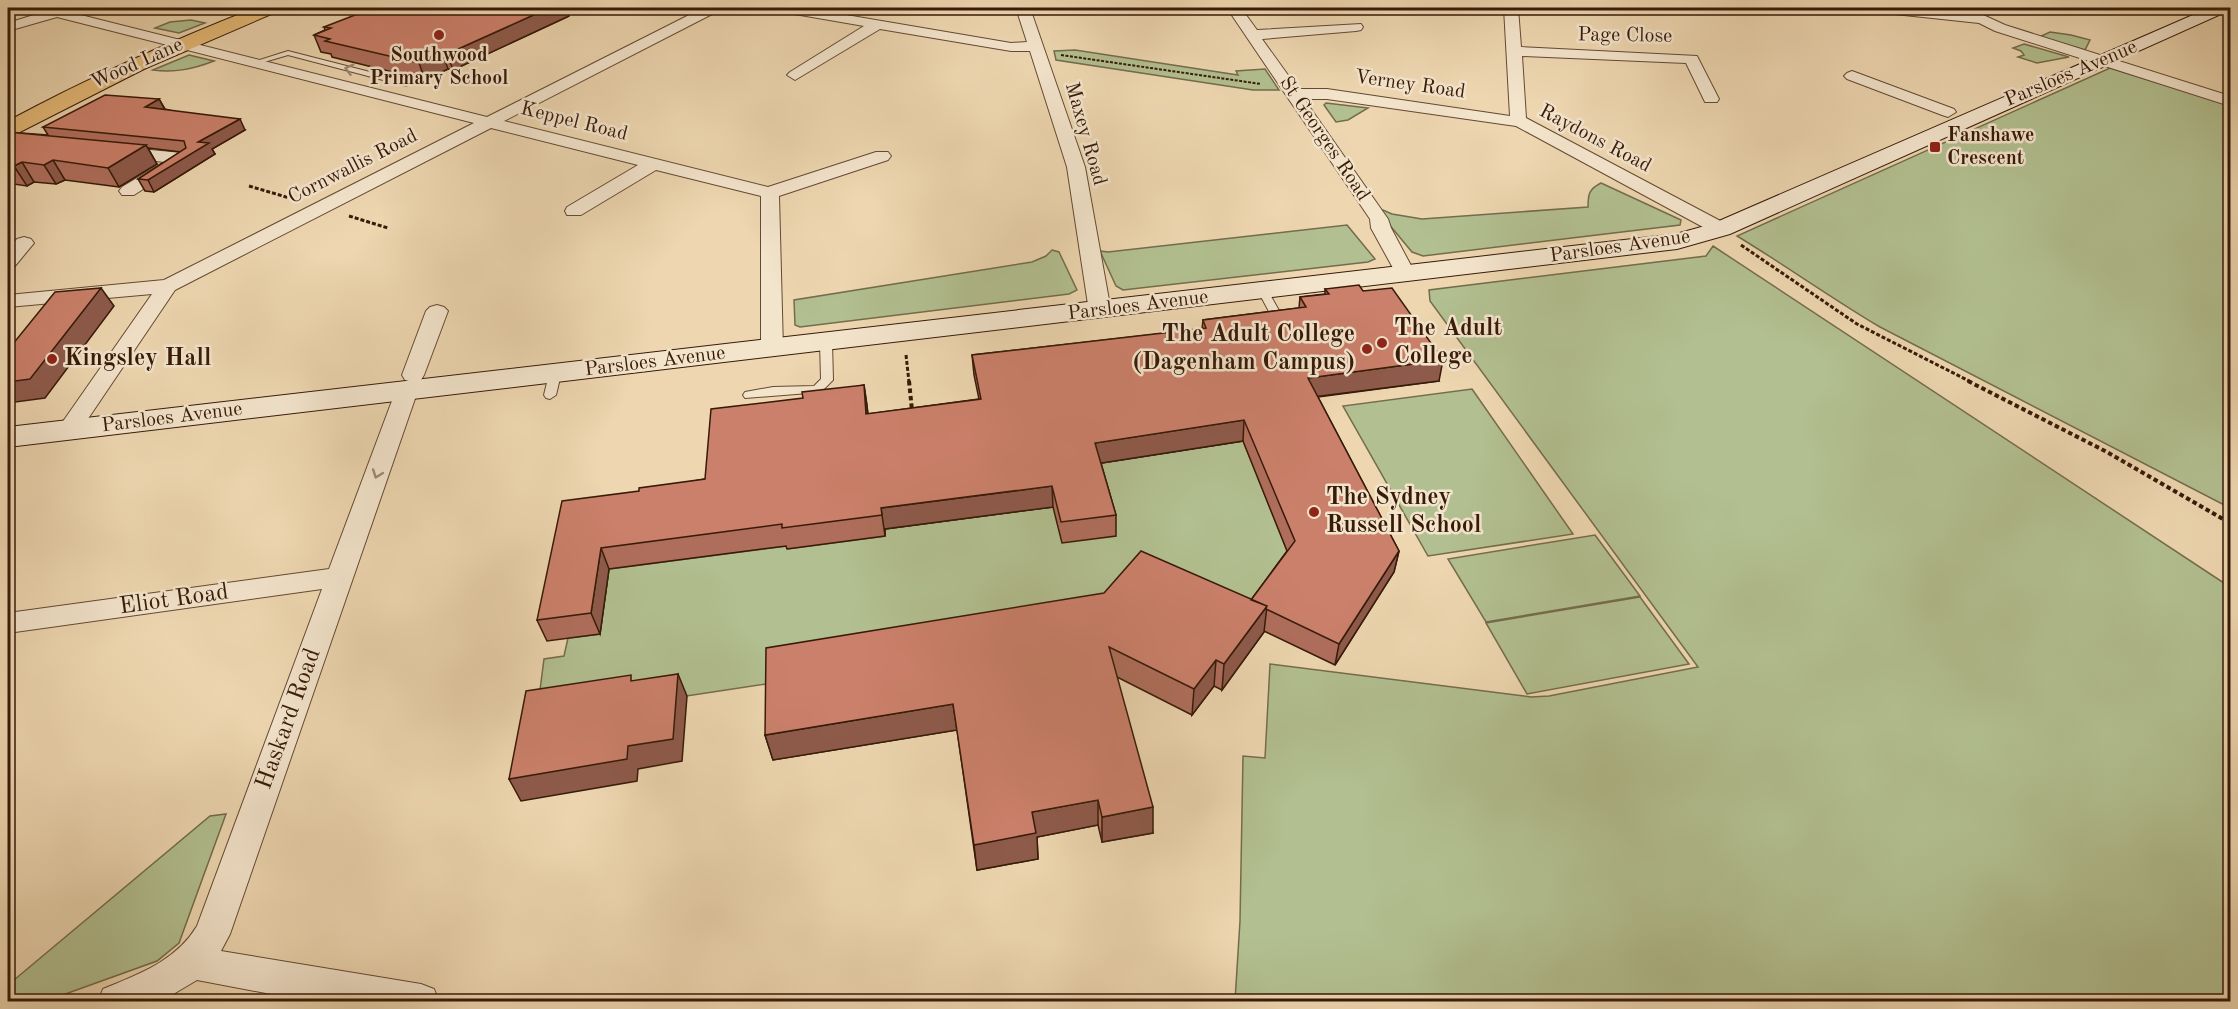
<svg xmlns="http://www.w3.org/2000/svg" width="2238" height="1009" font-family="'Old Standard TT',serif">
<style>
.green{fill:#b2bf90;stroke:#746c4c;stroke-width:1.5}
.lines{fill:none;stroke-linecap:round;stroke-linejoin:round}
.lane-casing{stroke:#644932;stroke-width:2}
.street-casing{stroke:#644932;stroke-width:2}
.secondary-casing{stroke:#371a08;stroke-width:2}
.primary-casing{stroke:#371a08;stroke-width:2}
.path-far2{stroke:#371a08;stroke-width:2;stroke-dasharray:3 1.5;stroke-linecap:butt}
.path-far1{stroke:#371a08;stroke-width:3;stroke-dasharray:4 2;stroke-linecap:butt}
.path{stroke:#371a08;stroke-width:4;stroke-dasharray:4.5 3;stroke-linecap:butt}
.lane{fill:#f3e4cc;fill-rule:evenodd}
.street{fill:#f3e4cc;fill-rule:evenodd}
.secondary{fill:#f3e4cc;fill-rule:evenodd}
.primary{fill:#e6bb78;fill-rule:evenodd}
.wall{fill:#af6e5c;stroke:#371a08;stroke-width:1.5}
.shaded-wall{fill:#8e5a4b;stroke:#371a08;stroke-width:1.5}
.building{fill:#cb806b;stroke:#371a08;stroke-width:1.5}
.oneway{stroke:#9e8974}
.poi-dot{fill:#8f2418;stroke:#f3e4cc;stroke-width:2}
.labels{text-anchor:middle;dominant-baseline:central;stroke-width:5;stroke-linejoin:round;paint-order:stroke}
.far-street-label{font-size:20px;fill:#371a08;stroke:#f3e4cc}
.far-poi-label{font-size:20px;font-weight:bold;fill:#371a08;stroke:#f3e4cc}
.poi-label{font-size:24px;font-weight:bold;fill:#371a08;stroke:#f3e4cc;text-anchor:start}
.street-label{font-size:24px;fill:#371a08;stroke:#f3e4cc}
</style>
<rect width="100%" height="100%" fill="#edd6b0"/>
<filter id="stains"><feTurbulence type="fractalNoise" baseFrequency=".00333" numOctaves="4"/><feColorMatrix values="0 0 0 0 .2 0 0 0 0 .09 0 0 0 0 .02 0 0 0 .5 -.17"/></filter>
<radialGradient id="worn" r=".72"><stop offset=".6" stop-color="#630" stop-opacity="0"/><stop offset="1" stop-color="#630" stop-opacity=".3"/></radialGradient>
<path class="green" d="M191,20l14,3 -26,10 -24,-5 15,-6z
M2050,32l21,3 19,5 -5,10 -46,-13z
M2024,44l45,13 -32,6 -19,-6 6,-2 -3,-4 -8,-3z
M1075,50l163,25 -2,-4 29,-2 14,21h-26l-197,-30 -2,-9z
M189,55l25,6c-21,8 -39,12 -61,9z
M2110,68l120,37v403l-350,-181c-49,-29 -95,-62 -143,-91z
M1326,103l42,5 -20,12 -12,2 -12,-17z
M1601,183l80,37 -1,5 -257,31 -11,-4 -34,-41 5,-1 9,4 30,5 166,-12c0,-13 1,-18 13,-24z
M1347,225l28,34 -7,3 -245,28 -7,-4 -16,-35 8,1z
M1713,246l517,341v414h-995l5,-80 3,-165 22,2 5,-94 261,33 18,-1 149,-29 -268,-366 -1,-11 277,-34z
M1052,250l7,2 18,38 -8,4 -269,33 -5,-2 -1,-25 238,-38 14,-6z
M1472,389l101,145 -145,22 -85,-150z
M1243,441l49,121 -44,61 -151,4 -324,56 -133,20 -103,10 7,-54 20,-3 4,-18 32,-4 9,-65 178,-23 1,3 97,-13v-7l168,-22 42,-43z
M1595,535l45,61 -154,26 -38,-63z
M1640,597l49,67 -162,30 -41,-71z
M226,814l-47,129 -22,18 -111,40h-38v-16l202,-169z"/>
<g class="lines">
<g class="lane-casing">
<path id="lane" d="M288,51l121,31 1,2 -4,2 -118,-31 -34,10 -4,-2z
M1263,288l5,3 18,32 -9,4 -6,-3 3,-3 -16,-30z
M826,340l6,3 1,37 -12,12 -76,6 -2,-3 2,-3 28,-5 41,-1 7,-7 -1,-36z
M555,370l6,4 -5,21 -6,4 -4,-1 -2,-3 5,-21z"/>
</g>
<g class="street-casing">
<path id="street" d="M29,8l28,1 430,108 216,-109h17l-2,3 -214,110 264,66 108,-35h12l3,4 -3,4 -109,36 4,153 -3,5 -8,2 -8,-2 -3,-5v-153l-105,-26 -75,45h-14l-2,-4 2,-4 71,-42 -147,-37 -316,162 -98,145 -8,2 -8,-2 -4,-5 95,-136 -144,13v-12l156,-15 310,-157 -417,-106 -49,14v-8l32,-10 -9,-2z
M776,8h29l206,35 16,-1 -11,-34h14l55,159 26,144 -4,4 -7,2 -7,-2 -4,-4 -22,-144 -37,-116h-19l-131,-22 -85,51 -8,-5 3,-3 74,-46 -81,-14z
M1227,8h14l16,22 104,-6 2,3 -2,3 -5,1 -94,8 36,50h29l183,27 -6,-108h14l3,39 176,9 22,43 -2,3h-12l-19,-39 -164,-7 4,62 202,107 3,4 -3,4h-14l-198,-107 -189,-27h-23l84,120 3,9 25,47 -3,4h-14l-28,-51 -1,-9z
M1869,8h38l52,6 -8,-6h17l37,17 225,71v10l-235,-75 -16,-8 -103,-11z
M1852,71l102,38 2,3 -8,5 -6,-2 -95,-36 -3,-3 3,-3z
M119,147l63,6 6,1 3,4 -57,37h-12l-3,-4 3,-4 42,-25 -51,-6 -3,-4 3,-4z
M24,237l7,2 3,4 -19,23 -7,2v-18l9,-11z
M437,305l7,2 4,4 -24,64 -3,5 -8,2 -8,-2 -3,-5 24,-64 4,-4z
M407,383l8,2 3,5 -188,544 -9,17 200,33 13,5 5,13h-126l-116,-22 -37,22h-62l5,-13c36,-15 73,-28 94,-63l125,-337 -314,44v-20l321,-44 67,-179 3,-5z"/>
</g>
<g class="secondary-casing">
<path id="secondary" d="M2209,8h21v2l-500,224 -53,15 -1669,198v-20l1668,-193 36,-10z"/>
</g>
<g class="primary-casing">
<path id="primary" d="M255,8h24l-3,4 -132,57 -128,65 -8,1v-14c80,-43 163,-80 247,-113z"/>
</g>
<path class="path-far2" d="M1061,55l200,29"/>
<path class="path-far1" d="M249,186l44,13
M349,216l39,12
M1741,245l116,79 114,58
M906,355l3,27"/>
<path class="path" d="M909,381l3,29
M1968,381l137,70 125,72"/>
<use href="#lane" class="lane"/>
<use href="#street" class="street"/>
<use href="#secondary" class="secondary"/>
<use href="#primary" class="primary"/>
</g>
<path class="wall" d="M491,12l78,4 -116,54 -5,-1 -23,11 -93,-23 -1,-3 -10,-2 -7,-17 11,-5 -1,-3z
M159,99l6,10 80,21 -33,19 3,5 -61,38 -9,-1 -7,-12 43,-27 -33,-4 9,16 -38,23 -54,-7 -9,4 -22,-2 -7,4 -13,-2 -6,3v-55l40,3 -5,-8z
M1325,289l38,2 76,90 -121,16 81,154 -5,21 -59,93 -71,-34v1l-42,58 -8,-4 -22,29 -75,-38 36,156 -51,9 -4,-17 -61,12 1,22 -61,11 -20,-140 -184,30 -8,-25 486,-135 36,-49 -44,-110 -142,22 15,52v21l-54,7 -9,-36 -168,22v7l-98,13 -1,-3 -177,23 -9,65 -53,7 -10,-21 102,-129 66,-12 98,-81 61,-13 4,29 111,-15 -5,-24 -2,-20 230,-26 1,-9 96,-12 1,-11 25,-3z"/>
<path class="shaded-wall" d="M549,8h17l3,8 -116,54 -6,-16z
M442,52l6,17 -23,11 -6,-17z
M159,99l6,11 -20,-3z
M240,119l5,11 -33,19 3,5 -61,38 -6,-12 50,-38z
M146,145l11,19 -38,23 -11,-19z
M53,160l12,20 -9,4 -12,-19z
M22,162l12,20 -7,4 -13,-20z
M8,174l6,10 -6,3z
M101,288l13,18 -69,92 -37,5v-21z
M1443,360l-4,21 -134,17 3,-20z
M864,385l3,20 3,30 -4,-21z
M1244,420l-1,21 -148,23v-21z
M1052,486l1,21 -168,22v7l-4,-28z
M601,548l8,21 -9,65 -9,-21z
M1399,551l-5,21 -59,93 4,-21z
M1267,606l-3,26 -42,58 2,-26z
M1216,660l-2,26 -22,29 2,-26z
M678,674l9,22 -5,65 -44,8 -1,12 -116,20 -12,-22 119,-33z
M953,704l4,26 -184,30 -8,-25z
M1098,800v25l-61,12 1,22 -61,11 -3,-25 58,-33z
M1153,807v26l-51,9v-25z"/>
<path class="building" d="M373,8h98l20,4 9,-4h49l-102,46 -5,-2 -23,11 -94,-22 5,-2 -16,-4 17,-7 -7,-1z
M105,95l54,4 -14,8 95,12 -42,23 11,1 -61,37 -10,-1 48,-31 -2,-7 -141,-14z
M8,132l138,13 -38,23 -55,-8 -9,5 -22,-3 -8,4h-6z
M1359,285l4,6 29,-3 51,72 -135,18 91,173 -60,93 -73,-35 1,-3 -16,-6 44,-59 -51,-121 -149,23 21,72 -55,7 -9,-36 -171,22 1,7 -100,13v-4l-181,24 -10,65 -54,7 25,-119 77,-10v-3l66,-9 6,-70 92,-11 -1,-6 62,-7 2,29 115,-15 -9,-44 234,-27 -3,-8 103,-13 -6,-10 29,-3 -4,-5z
M101,288l-71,91 -22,3v-32l47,-58z
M1141,551l126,55 -43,58 -8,-4 -22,29 -85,-42 44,160 -51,10 -4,-17 -66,12 4,21 -62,12 -21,-141 -188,31 1,-87 338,-55z
M678,674l-5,65 -45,7 -1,13 -118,20 17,-88 105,-16v6z"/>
<defs><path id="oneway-chevron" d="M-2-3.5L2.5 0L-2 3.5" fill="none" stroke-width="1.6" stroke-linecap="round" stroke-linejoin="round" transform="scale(1.5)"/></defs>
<g class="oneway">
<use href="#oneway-chevron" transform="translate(349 69) rotate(-165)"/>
<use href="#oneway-chevron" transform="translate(377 474) rotate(110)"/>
</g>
<g class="poi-dot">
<circle cx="439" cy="35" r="6"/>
<rect x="1929" y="141" width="12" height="12" rx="3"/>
<circle cx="1382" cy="343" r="6"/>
<circle cx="1367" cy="349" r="6"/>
<circle cx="52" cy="359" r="6"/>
<circle cx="1314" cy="512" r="6"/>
</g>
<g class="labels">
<g class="far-street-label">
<text transform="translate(1625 36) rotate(1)">Page Close</text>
<text transform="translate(137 64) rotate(-24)">Wood Lane</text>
<text transform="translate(2071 74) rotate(-23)">Parsloes Avenue</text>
<text transform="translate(1410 85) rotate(8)">Verney Road</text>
<text transform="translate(574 122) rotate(14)">Keppel Road</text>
<text transform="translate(1085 134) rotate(74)">Maxey Road</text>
<text transform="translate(1324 139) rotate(56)">St Georges Road</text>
<text transform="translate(1595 139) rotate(28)">Raydons Road</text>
<text transform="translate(353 167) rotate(-27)">Cornwallis Road</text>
<text transform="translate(1620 247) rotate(-8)">Parsloes Avenue</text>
<text transform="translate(1138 306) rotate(-7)">Parsloes Avenue</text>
<text transform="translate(655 362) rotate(-7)">Parsloes Avenue</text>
<text transform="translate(172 418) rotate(-7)">Parsloes Avenue</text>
</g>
<g class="far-poi-label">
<text x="439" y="56">Southwood<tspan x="439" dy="23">Primary School</tspan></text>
<text x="1947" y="136" text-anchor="start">Fanshawe<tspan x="1947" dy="23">Crescent</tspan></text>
</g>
<g class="poi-label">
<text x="1394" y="329">The Adult<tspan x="1394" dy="28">College</tspan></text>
<text x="1355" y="335" text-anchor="end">The Adult College<tspan x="1355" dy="28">(Dagenham Campus)</tspan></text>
<text x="64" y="359">Kingsley Hall</text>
<text x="1326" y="498">The Sydney<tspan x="1326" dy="28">Russell School</tspan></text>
</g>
<g class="street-label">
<text transform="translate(174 600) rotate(-8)">Eliot Road</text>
<text transform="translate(289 719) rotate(-70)">Haskard Road</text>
</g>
</g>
<rect width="2238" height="1009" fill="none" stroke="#edd6b0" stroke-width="30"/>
<rect x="9" y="9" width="2220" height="991" fill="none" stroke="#371a08" stroke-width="3"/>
<rect x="15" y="15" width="2208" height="979" fill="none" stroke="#371a08" stroke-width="1.5"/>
<rect width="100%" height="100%" filter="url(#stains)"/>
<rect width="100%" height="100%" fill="url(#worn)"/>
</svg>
